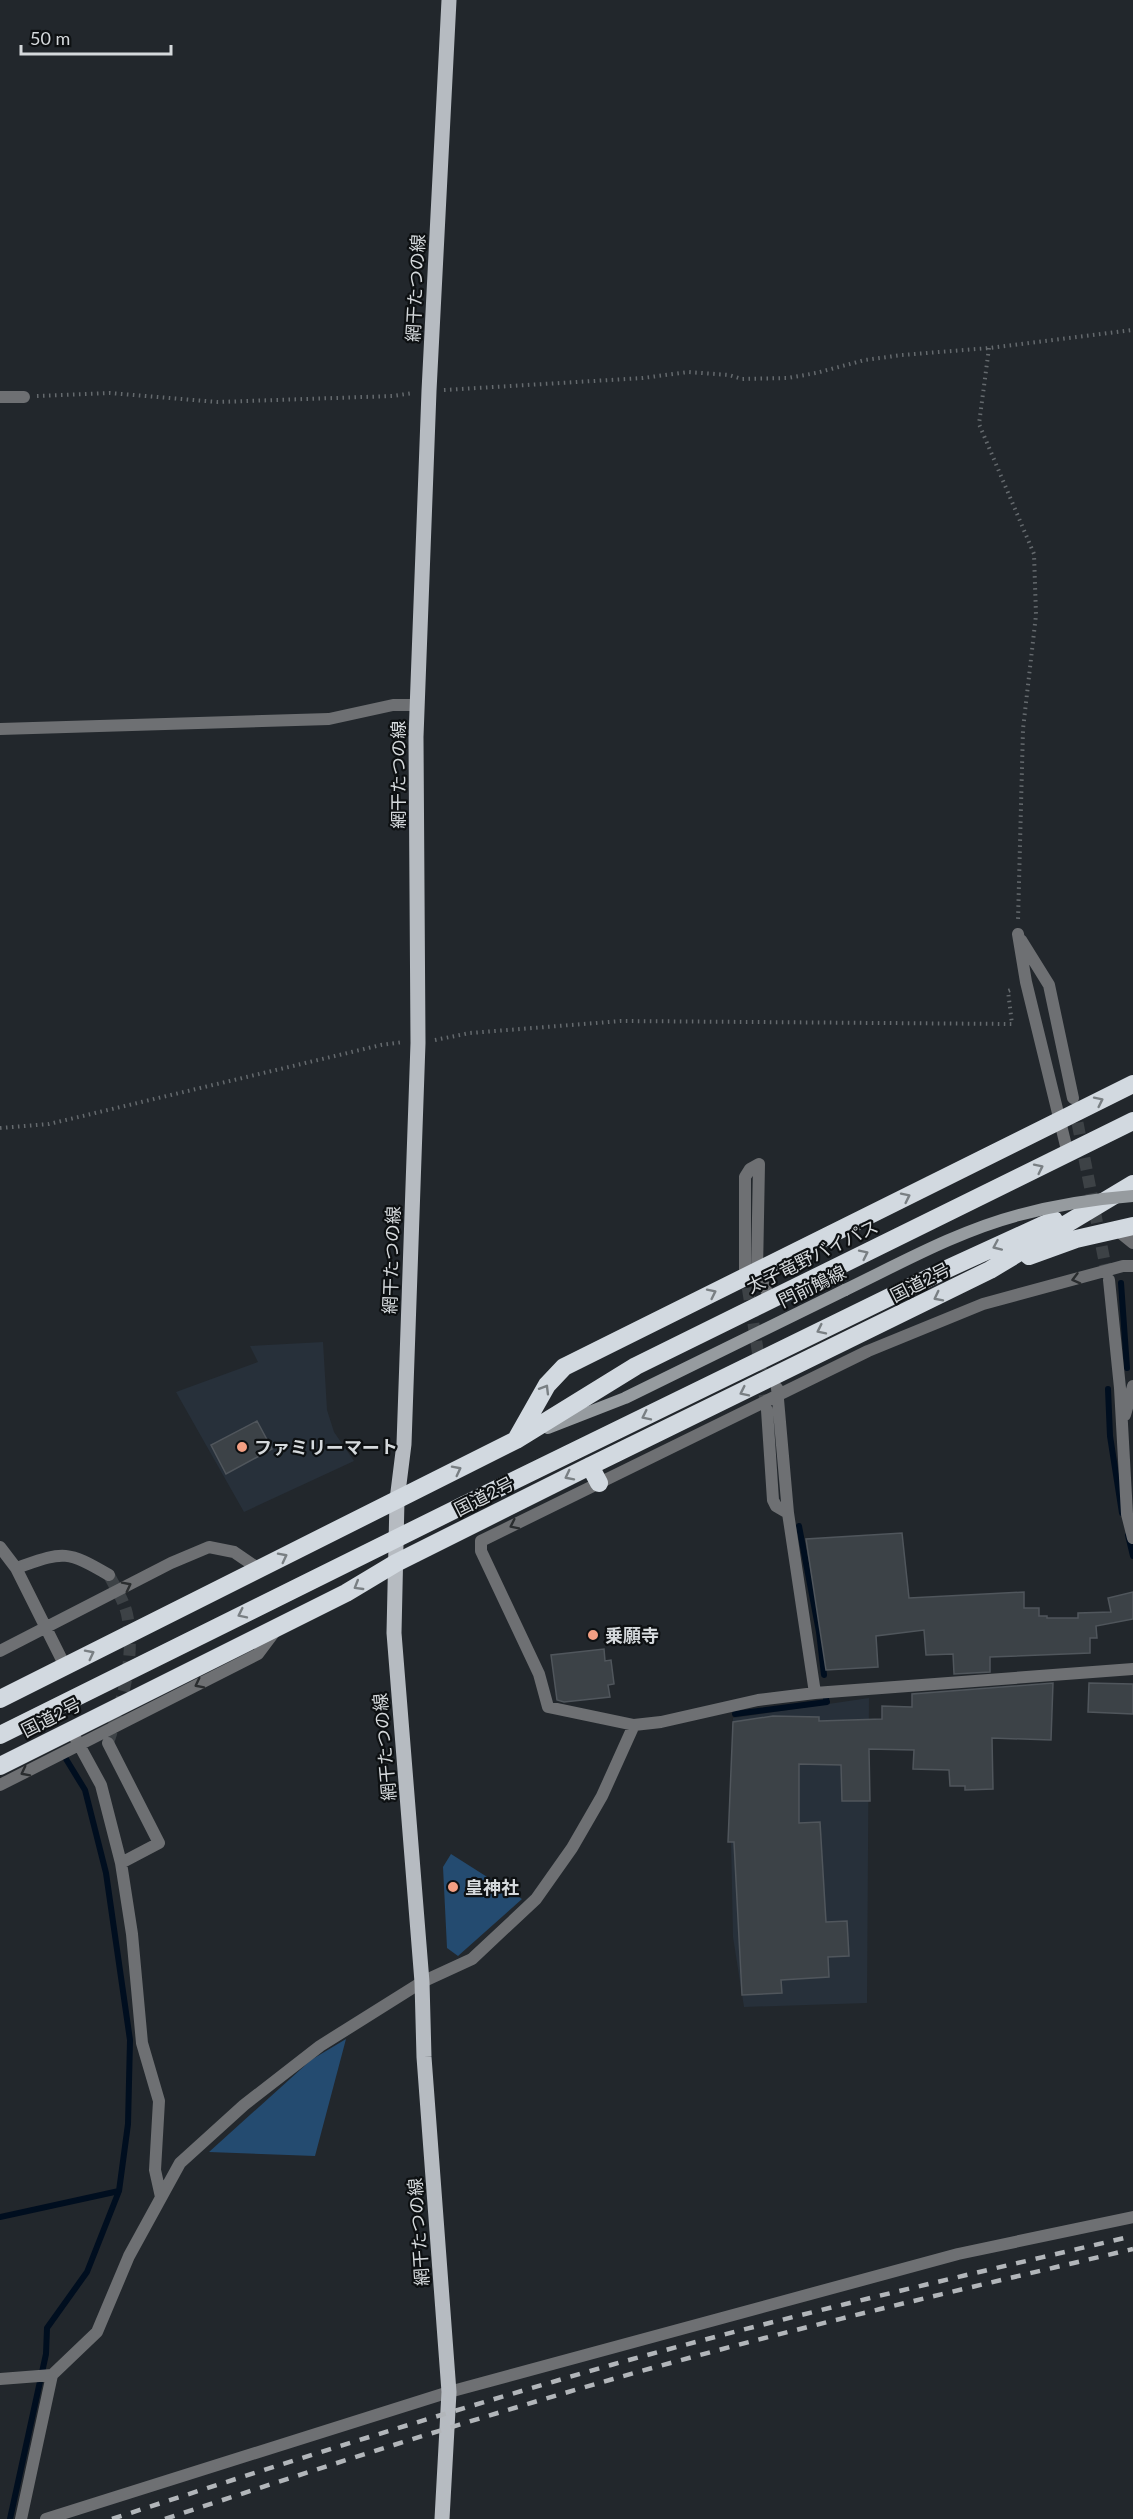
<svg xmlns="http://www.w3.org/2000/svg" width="1133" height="2519" font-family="Lato,'Noto Sans JP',sans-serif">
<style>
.built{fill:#27303a}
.green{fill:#244b70}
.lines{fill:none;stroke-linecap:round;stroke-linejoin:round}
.stream{stroke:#000e1f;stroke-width:6}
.building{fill:#3c4247;stroke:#50565c;stroke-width:1.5}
.street-tunnel{stroke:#3d4246;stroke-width:12;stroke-dasharray:12 6;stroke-linecap:butt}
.path{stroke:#656a6e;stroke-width:4;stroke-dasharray:1.5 4.5;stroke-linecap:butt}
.street{stroke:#6e7073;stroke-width:12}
.secondary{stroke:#969b9f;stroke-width:12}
.primary{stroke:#b6bbc1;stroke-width:15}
.highway{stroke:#d2d9e0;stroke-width:18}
.rail{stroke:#b2b6ba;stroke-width:4.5;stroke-dasharray:10 10;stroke-linecap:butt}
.secondary-bridge{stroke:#969b9f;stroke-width:12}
.highway-bridge{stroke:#d2d9e0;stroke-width:18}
.oneway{stroke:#797f83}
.oneway2{stroke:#2a2d2f}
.poi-dot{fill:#f39f83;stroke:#0d1012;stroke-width:2}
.labels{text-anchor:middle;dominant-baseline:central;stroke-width:4.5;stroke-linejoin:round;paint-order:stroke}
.street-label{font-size:18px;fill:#d5d9dc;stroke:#0d1012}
.poi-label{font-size:18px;font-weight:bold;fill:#d5d9dc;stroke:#0d1012;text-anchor:start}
</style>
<rect width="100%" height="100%" fill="#22272c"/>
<path class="built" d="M323,1342l4,68 7,22 20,29 -110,51 -68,-120 82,-30 -8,-16z
M869,1698l-2,305 -123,4 -11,-70 -2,-97 2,-122z"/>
<path class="green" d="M451,1854l71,45 -64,57 -11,-8 -4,-81z
M346,2039l-31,117 -106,-4 102,-92z"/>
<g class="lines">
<path class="stream" d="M1121,1283l6,85
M1108,1389l2,47 12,77
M799,1526l20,106 5,43
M1128,1535l5,21
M735,1714l92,-12 -1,-3
M0,2217l119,-26
M10,2519l36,-165 1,-26 40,-56 32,-81 9,-67 2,-84 -24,-167 -21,-83 -19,-31"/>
</g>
<path class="building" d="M257,1421l15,28 -46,25 -15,-29z
M902,1533l7,65 115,-6v16h15v8h8v2h31v-5l33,-1 -3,-14 25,-6v27l-37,7 1,12h-7v15l-100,4v15l-36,2 -1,-20 -27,1 -2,-25 -48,6 2,31 -52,3 -20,-131z
M604,1649l1,12 6,-1 3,24 -6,1 2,12 -46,5 -7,-2 -6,-45z
M1053,1683l-2,57 -59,-2 1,51 -28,1v-4h-15l-1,-16 -36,-1 1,-19 -45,-1 1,52h-28l-1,-36 -42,-1v59l21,-1 6,100 21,-1 2,35 -21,1 1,20 -48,3 1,13 -40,2 -8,-153h-6l5,-120 40,-6 46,1v4l63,-2v-13l30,1v-13z
M1089,1683l44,1v30l-45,-2z"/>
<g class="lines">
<path class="street-tunnel" d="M1074,1105l34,174
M745,1270l22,140
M108,1743c14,-43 28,-84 19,-129 -3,-13 -12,-27 -18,-39"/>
<path class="path" d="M989,348l-10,76 55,130 2,61 -13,114 -5,192
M444,390l199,-12 45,-6 41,3 13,4 46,-1 28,-5 49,-13 37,-5 87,-7 144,-18
M37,396l73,-3 108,9 175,-6 20,-3
M435,1040l35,-7 151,-12 391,3 -4,-33 5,-2
M0,1128l49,-4 332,-79 22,-3"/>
<path class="street" d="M0,397h24
M0,729l329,-10 64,-14h24
M1018,934l8,48 42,172
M1021,940l28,45 24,113
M1117,1230l16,13
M745,1269v-92l5,-8 9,-5 -2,107 14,29
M1109,1280l11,108 7,126 6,24
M777,1388l11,125 27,180
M767,1410l6,90 3,6 12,7
M1125,1415l8,-29
M0,1547l16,21 49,98
M16,1568c47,-16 49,-19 93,7
M0,1651l171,-88 38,-16 25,5 25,17
M634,1725l-86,-18 -9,-33 -58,-123v-10l387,-190 115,-47 140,-38h10
M71,1730l30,55 20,78 11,71 10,109 17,58 -4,69 6,27
M108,1743l51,100 -38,20
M0,1785l258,-131 18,-24
M0,2379l52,-4
M21,2519l31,-144 45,-43 32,-76 51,-93 64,-58 76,-59 102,-64 50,-23 64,-60 36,-51 30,-52 32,-71 27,-3 97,-22 57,-7 318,-24
M46,2519l403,-127 509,-138 175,-37"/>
<path class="secondary" d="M548,1428l77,-30 220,-108"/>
<path class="primary" d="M442,2519l7,-127 -25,-335 -2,-75 -28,-349 3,-133 7,-56 14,-401 -2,-306 13,-346 20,-391"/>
<path class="highway" d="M1029,1256l47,-17 57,-13
M517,1438l30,-53 17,-18 569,-283
M590,1466l9,17
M464,1505l483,-236 107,-49
M0,1699l516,-259 120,-74 497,-245
M0,1766l346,-173 50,-30 188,-94 406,-199 143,-86"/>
<path class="rail" d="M112,2519c165,-54 331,-106 499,-154 172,-48 347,-88 522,-129
M165,2519c148,-49 298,-97 448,-140 172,-49 346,-89 520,-130"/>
<path class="secondary-bridge" d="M845,1290c56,-27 113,-59 174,-75 37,-10 75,-16 114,-19"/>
<path class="highway-bridge" d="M0,1735l464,-230"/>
</g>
<defs><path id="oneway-chevron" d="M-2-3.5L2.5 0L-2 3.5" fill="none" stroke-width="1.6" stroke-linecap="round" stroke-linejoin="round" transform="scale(1.5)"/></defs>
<g class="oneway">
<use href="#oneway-chevron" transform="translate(1099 1101) rotate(-26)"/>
<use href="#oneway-chevron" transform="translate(1039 1168) rotate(-26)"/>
<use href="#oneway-chevron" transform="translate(906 1197) rotate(-26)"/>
<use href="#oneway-chevron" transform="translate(997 1246) rotate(156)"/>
<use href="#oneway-chevron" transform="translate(864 1254) rotate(-26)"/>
<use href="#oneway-chevron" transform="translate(712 1293) rotate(-26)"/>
<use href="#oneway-chevron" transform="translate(938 1297) rotate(153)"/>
<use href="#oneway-chevron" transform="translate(821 1330) rotate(154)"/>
<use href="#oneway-chevron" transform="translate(545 1389) rotate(-59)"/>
<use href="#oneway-chevron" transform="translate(744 1392) rotate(154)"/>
<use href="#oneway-chevron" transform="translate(646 1416) rotate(154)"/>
<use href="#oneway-chevron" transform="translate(457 1470) rotate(-27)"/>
<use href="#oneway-chevron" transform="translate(569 1476) rotate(153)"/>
<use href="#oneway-chevron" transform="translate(283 1557) rotate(-27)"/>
<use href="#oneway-chevron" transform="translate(358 1586) rotate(149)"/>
<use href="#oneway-chevron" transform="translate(242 1614) rotate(154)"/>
<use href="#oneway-chevron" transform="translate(90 1654) rotate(-27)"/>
</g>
<g class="oneway2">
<use href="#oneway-chevron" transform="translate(1076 1279) rotate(165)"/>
<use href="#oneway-chevron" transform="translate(514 1525) rotate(154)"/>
<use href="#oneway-chevron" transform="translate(127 1586) rotate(-27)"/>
<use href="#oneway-chevron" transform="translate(199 1684) rotate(153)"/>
<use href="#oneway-chevron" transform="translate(25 1772) rotate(153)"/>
</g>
<g class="poi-dot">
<circle cx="242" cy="1447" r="6"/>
<circle cx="593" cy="1635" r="6"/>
<circle cx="453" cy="1887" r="6"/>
</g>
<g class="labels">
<g class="street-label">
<text transform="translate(415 288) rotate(-87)">網干たつの線</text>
<text transform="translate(398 775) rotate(-90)">網干たつの線</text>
<text transform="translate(812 1256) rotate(-26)">太子竜野バイパス</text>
<text transform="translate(391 1260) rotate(-88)">網干たつの線</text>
<text transform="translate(920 1282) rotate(-27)">国道2号</text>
<text transform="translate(812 1286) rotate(-26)">門前鵤線</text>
<text transform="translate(484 1496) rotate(-27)">国道2号</text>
<text transform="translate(51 1717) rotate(-27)">国道2号</text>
<text transform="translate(384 1747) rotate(-95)">網干たつの線</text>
<text transform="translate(418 2232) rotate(-94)">網干たつの線</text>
</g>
<g class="poi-label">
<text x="254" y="1447">ファミリーマート</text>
<text x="605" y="1635">乗願寺</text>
<text x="465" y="1887">皇神社</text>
</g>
</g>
<path d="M21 45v9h150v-9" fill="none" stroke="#d5d9dc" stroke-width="3"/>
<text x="30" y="45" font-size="18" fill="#d5d9dc" stroke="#0d1012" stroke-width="4.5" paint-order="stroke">50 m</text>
</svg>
